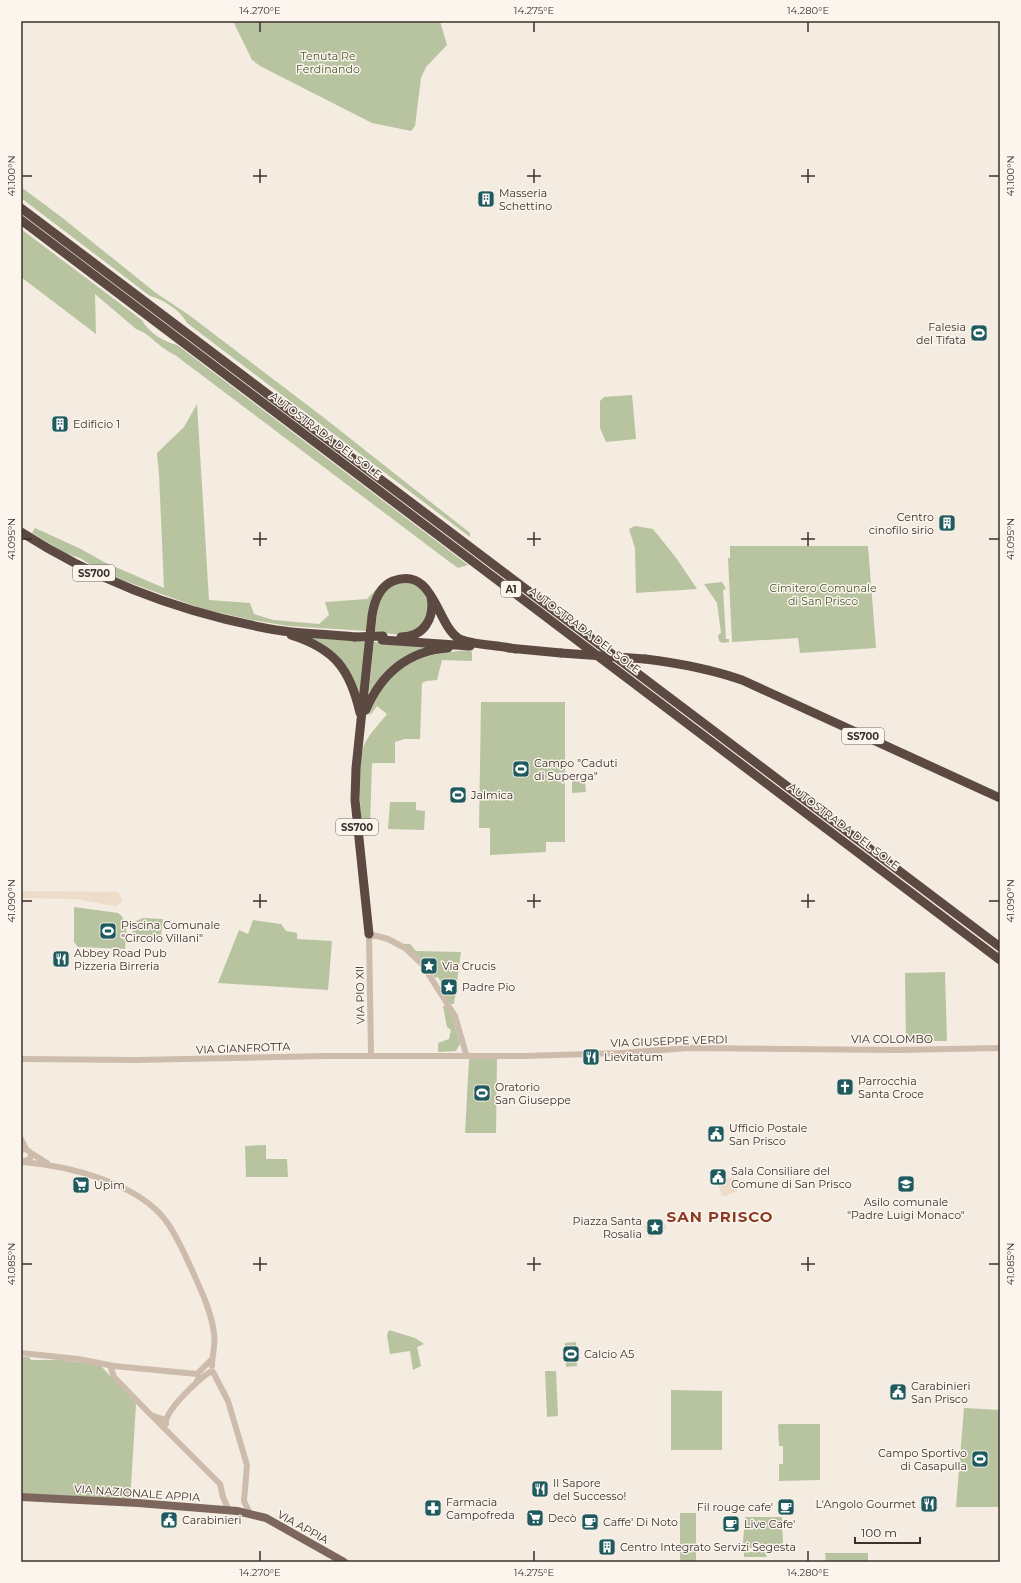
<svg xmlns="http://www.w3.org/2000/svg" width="1021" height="1583" font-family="Montserrat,sans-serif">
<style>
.green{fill:#b8c4a0}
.plaza{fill:#ecdcc8}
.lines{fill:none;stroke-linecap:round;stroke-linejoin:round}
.minor{stroke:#cdbbac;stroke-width:6}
.major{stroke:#7d675c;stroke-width:8}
.highway{stroke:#5c4a42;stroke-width:9}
.highway-bridge{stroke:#5c4a42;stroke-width:9}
.ticks{fill:none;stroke:#3b302b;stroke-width:1.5}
.labels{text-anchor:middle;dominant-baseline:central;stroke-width:3;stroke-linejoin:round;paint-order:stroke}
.shield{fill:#fbf5ee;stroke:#756b66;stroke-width:1}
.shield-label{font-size:10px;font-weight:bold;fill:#3b302b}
.park-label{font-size:11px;fill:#4a5a2e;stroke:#fbf5ee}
.poi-label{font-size:11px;fill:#3b302b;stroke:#fbf5ee;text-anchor:start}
.street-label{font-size:11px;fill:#3b302b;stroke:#fbf5ee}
.district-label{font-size:15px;font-weight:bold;letter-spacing:1px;fill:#8c3b22;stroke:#fbf5ee}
.neatline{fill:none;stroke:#3b302b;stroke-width:1.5}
.ticks-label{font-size:10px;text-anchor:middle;fill:#3b302b}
</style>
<rect width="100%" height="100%" fill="#f4ebe1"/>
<path class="green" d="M233,21h207l7,24 -21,22 -5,11 -6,48 -4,5 -39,-8 -112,-57 -8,-6z
M21,187l39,29 96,77 33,22 134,102 147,116v4l-283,-214c-7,-13 -23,-23 -37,-27l-129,-98z
M21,229l121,91c6,12 22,22 35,25l291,220 -10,3 -11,-8 -272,-205c-15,-6 -24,-21 -39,-26l-41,-35 1,40 -75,-57z
M632,395l4,44 -30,3 -6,-14v-27l4,-4z
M197,404l12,196 41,3 4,11 19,6 46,4 10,-9 -4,-13 42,-3 15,-16 -9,12 -6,36 -79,-5 -36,-6 -49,-11 -81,-29 -25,-11 -17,-11 -13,-4 -35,-21 3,-5 46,21 23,13 60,26 -5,-114 -2,-21 27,-26z
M635,526l18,3 24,30 20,30 -61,4 -1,-45 -6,-19z
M730,546h138l8,102 -76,5 -2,-15 -66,4 -4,-84h2z
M722,582l4,7 -3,1 3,49h3v3l-7,1 -3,-2 -1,-6 3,-2 -4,-30 -13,-19z
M412,583l14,9 4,16 -9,20 -19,7 -27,-3c2,-16 2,-42 21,-48 4,-2 12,-1 16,-1z
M313,637l53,4 -6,53 -48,-55z
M374,642l60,4 -9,2 -55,44 -1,-1z
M469,650l3,2v9l-30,-1 -5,20 -10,1 -5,2 -2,56h-15l-10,3v21h-23l-2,63h-8c-2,-18 -5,-67 3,-83 5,-10 15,-20 22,-29l-10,-8 -8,11c18,-52 49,-63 100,-67z
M481,702h84v140h-19v10l-56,3v-27h-11z
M572,781h13l1,11 -14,1z
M390,802h26v8l9,1 -1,19 -36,-1z
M74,907l44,6c12,8 8,24 7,36l-47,-2 -4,-5z
M143,918l20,1 -2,17h-29l2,-14z
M253,920l28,4 5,7 11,2v6l35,2 -4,49 -110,-7 21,-53 9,4z
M403,944h7l6,7 45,1 -7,52h-4l-9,-15 2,-3 -5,-9 -3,1 -11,-17z
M945,972l2,69h-41l-1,-68z
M443,1006h3l6,10 8,28 -4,7 -18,1v-9l11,-4 2,-9 -4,-3z
M497,1057l-1,76h-31l4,-74 1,-1z
M266,1145v14h21l1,18h-42l-1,-31z
M389,1330l26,8 9,6 -7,3 4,19 -8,4 -3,-19 -20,3 -3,-19z
M576,1342l1,24 -11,1 -1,-24z
M21,1357h8l2,3h30l39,5 36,39 -6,99 -109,-6z
M545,1371h11l2,45 -11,1z
M671,1390l51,1v59h-51z
M964,1408l36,2v97h-44z
M780,1424h40v56l-41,1v-17h4v-18h-4l-1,-21z
M680,1513h16v49h-16z
M745,1517h37l1,26 -6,5h-27l-7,-5z
M744,1552h21l2,5h-23z
M825,1553h43v9h-42z"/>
<path class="plaza" d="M21,891l97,1 4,7 -1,4 -5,3 -41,-7 -54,-1z
M734,1177l3,14 -11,5h-4l-3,-9 -3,-4z
M661,1219l6,9 -17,10 -6,-12z"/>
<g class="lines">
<path class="minor" d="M371,1055l-2,-121 19,5 17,9 17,16 33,52 11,38
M21,1059l116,1 188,-4h200l95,-3 69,-5 208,2 103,-2
M21,1139l5,10
M21,1150l5,-1 5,4 -1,6 -6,2
M31,1153l16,10
M24,1162c45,4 114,21 142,59 11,15 18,32 26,49 9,20 19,41 22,63 2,11 -2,22 -2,33
M21,1353l57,6 36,7 83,8 2,4 -2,3
M114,1366l-3,3 3,8 37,38 14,5
M213,1372l15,29 19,64 -3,36 6,13
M197,1374l15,-15
M151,1415l69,69 3,13 6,14
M166,1424c-2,-13 33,-45 44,-52"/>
<path class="major" d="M21,1497l117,6 99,8 29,7 78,44"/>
<path class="highway" d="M21,208l979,739
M21,220l979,740
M21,532c78,50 164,82 255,98 25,4 52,4 79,7
M291,635c44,14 59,34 69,78
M401,637c23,0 34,-19 30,-40
M382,640l88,6
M508,648l53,5
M645,659c33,4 65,10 97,21l258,118
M366,710c15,-36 42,-59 82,-62
M369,934l-14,-134 1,-32 16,-152c2,-14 7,-29 21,-35 41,-15 43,42 65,57 11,7 42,7 57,11"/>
<path class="highway-bridge" d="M355,637l28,-1
M561,653l84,6"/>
</g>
<path class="ticks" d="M260,22v10M534,22v10M808,22v10M260,169v14M534,169v14M808,169v14M22,176h10M253,176h14M527,176h14M801,176h14M989,176h10M260,532v14M534,532v14M808,532v14M22,539h10M253,539h14M527,539h14M801,539h14M989,539h10M260,894v14M534,894v14M808,894v14M22,901h10M253,901h14M527,901h14M801,901h14M989,901h10M260,1257v14M534,1257v14M808,1257v14M22,1264h10M253,1264h14M527,1264h14M801,1264h14M989,1264h10M260,1551v10M534,1551v10M808,1551v10"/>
<defs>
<g id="building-square" transform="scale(0.9)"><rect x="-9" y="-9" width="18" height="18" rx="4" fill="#1f5a5e" stroke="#fbf5ee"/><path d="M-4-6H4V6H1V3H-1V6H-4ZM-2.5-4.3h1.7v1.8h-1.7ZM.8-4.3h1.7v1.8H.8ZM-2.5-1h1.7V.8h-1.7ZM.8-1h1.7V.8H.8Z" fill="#fff"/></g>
<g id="stadium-square" transform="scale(0.9)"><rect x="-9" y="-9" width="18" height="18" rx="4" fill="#1f5a5e" stroke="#fbf5ee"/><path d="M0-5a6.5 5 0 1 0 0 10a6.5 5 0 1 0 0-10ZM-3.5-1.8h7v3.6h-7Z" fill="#fff"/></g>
<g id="restaurant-square" transform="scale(0.9)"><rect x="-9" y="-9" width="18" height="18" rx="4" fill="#1f5a5e" stroke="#fbf5ee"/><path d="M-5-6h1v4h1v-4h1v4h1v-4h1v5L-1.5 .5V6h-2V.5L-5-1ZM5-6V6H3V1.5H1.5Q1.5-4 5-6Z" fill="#fff"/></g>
<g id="sight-square" transform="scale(0.9)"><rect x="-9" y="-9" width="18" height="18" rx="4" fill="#1f5a5e" stroke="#fbf5ee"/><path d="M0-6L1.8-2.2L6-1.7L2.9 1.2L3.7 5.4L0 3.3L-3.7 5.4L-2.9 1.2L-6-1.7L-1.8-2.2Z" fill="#fff"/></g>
<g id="church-square" transform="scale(0.9)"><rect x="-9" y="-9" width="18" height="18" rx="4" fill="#1f5a5e" stroke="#fbf5ee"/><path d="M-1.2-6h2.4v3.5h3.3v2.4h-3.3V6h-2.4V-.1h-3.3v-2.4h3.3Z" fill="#fff"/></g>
<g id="civic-square" transform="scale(0.9)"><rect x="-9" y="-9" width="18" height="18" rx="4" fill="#1f5a5e" stroke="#fbf5ee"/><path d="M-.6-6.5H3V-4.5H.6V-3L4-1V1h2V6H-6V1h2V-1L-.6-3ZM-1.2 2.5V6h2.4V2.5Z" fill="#fff"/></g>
<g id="school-square" transform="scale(0.9)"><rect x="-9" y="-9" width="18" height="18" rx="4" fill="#1f5a5e" stroke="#fbf5ee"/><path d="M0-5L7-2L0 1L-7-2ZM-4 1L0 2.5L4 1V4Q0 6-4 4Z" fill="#fff"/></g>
<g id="supermarket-square" transform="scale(0.9)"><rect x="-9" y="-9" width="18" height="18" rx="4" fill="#1f5a5e" stroke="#fbf5ee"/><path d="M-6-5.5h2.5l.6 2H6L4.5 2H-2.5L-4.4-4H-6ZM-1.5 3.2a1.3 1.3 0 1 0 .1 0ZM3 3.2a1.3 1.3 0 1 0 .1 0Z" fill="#fff"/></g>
<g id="cafe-square" transform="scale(0.9)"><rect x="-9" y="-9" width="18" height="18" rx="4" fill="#1f5a5e" stroke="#fbf5ee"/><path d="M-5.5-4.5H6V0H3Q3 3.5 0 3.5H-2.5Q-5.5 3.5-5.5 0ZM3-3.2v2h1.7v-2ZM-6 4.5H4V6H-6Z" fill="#fff"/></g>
<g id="pharmacy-square" transform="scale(0.9)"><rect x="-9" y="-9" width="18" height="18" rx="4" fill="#1f5a5e" stroke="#fbf5ee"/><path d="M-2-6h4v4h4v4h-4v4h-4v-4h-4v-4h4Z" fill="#fff"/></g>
</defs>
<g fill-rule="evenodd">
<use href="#building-square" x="486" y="199"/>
<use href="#stadium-square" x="979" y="333"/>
<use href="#building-square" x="60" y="424"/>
<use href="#building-square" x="947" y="523"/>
<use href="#stadium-square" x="521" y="769"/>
<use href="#stadium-square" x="458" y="795"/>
<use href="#stadium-square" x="108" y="931"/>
<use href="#restaurant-square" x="61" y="959"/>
<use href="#sight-square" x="429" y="966"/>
<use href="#sight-square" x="449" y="987"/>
<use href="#restaurant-square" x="591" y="1057"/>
<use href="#church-square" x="845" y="1087"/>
<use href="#stadium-square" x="482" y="1093"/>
<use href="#civic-square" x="716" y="1134"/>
<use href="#civic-square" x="718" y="1177"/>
<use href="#school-square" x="906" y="1184"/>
<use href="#supermarket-square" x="81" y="1185"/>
<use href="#sight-square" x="655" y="1227"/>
<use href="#stadium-square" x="571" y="1354"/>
<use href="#civic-square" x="898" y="1392"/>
<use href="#stadium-square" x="980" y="1459"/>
<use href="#restaurant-square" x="540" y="1489"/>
<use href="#restaurant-square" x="929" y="1504"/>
<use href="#cafe-square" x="786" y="1507"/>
<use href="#pharmacy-square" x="433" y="1508"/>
<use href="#supermarket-square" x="535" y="1518"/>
<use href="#civic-square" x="169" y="1520"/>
<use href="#cafe-square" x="590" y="1522"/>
<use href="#cafe-square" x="731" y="1524"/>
<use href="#building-square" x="607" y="1547"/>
</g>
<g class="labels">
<g class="shield">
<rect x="73" y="565" width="42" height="16" rx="3"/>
<rect x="501" y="581" width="20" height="16" rx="3"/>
<rect x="842" y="728" width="42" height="16" rx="3"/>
<rect x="336" y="819" width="42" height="16" rx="3"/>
</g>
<g class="shield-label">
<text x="94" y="573">SS700</text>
<text x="511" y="589">A1</text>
<text x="863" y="736">SS700</text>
<text x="357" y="827">SS700</text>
</g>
<g class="park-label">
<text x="328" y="56">Tenuta Re<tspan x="328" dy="13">Ferdinando</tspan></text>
<text x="823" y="588">Cimitero Comunale<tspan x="823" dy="13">di San Prisco</tspan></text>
</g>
<g class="poi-label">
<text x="499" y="193">Masseria<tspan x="499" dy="13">Schettino</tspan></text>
<text x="966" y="327" text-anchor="end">Falesia<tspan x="966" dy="13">del Tifata</tspan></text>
<text x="73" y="424">Edificio 1</text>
<text x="934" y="517" text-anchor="end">Centro<tspan x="934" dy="13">cinofilo sirio</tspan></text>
<text x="534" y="763">Campo "Caduti<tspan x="534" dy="13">di Superga"</tspan></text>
<text x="471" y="795">Jalmica</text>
<text x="121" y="925">Piscina Comunale<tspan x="121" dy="13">"Circolo Villani"</tspan></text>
<text x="74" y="953">Abbey Road Pub<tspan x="74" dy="13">Pizzeria Birreria</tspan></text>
<text x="442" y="966">Via Crucis</text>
<text x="462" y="987">Padre Pio</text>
<text x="604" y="1057">Lievitatum</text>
<text x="858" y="1081">Parrocchia<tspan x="858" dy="13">Santa Croce</tspan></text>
<text x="495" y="1087">Oratorio<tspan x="495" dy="13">San Giuseppe</tspan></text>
<text x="729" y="1128">Ufficio Postale<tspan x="729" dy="13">San Prisco</tspan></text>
<text x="731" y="1171">Sala Consiliare del<tspan x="731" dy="13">Comune di San Prisco</tspan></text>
<text x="94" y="1185">Upim</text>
<text x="906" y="1202" text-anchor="middle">Asilo comunale<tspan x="906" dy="13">"Padre Luigi Monaco"</tspan></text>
<text x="642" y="1221" text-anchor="end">Piazza Santa<tspan x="642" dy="13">Rosalia</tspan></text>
<text x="584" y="1354">Calcio A5</text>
<text x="911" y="1386">Carabinieri<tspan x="911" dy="13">San Prisco</tspan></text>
<text x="967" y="1453" text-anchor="end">Campo Sportivo<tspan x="967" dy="13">di Casapulla</tspan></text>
<text x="553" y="1483">Il Sapore<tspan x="553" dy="13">del Successo!</tspan></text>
<text x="446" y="1502">Farmacia<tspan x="446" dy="13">Campofreda</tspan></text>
<text x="916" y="1504" text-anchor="end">L'Angolo Gourmet</text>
<text x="773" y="1507" text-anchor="end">Fil rouge cafe'</text>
<text x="548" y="1518">Decò</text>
<text x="182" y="1520">Carabinieri</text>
<text x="603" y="1522">Caffe' Di Noto</text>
<text x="744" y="1524">Live Cafe'</text>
<text x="620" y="1547">Centro Integrato Servizi Segesta</text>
</g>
<g class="street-label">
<text transform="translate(326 435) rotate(37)">AUTOSTRADA DEL SOLE</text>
<text transform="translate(585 630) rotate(37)">AUTOSTRADA DEL SOLE</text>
<text transform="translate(844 826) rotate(37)">AUTOSTRADA DEL SOLE</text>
<text transform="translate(360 995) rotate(-91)">VIA PIO XII</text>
<text x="892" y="1039">VIA COLOMBO</text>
<text transform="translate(669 1041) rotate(-2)">VIA GIUSEPPE VERDI</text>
<text transform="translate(243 1048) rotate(-2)">VIA GIANFROTTA</text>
<text transform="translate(137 1493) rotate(4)">VIA NAZIONALE APPIA</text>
<text transform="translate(303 1527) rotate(29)">VIA APPIA</text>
</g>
<g class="district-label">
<text x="720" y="1216">SAN PRISCO</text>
</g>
</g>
<rect width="1021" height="1583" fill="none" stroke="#fbf5ee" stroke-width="44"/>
<path d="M855 1537v6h65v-6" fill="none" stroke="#3b302b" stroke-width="2"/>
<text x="861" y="1537" font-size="12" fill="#3b302b" stroke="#fbf5ee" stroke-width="3" paint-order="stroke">100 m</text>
<rect x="22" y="22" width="977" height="1539" class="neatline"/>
<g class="ticks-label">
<text x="260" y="14">14.270°E</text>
<text x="534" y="14">14.275°E</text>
<text x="808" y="14">14.280°E</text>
<text transform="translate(11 176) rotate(-90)" y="4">41.100°N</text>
<text transform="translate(1010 176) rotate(-90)" y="4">41.100°N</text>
<text transform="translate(11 539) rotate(-90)" y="4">41.095°N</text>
<text transform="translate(1010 539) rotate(-90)" y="4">41.095°N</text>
<text transform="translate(11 901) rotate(-90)" y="4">41.090°N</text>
<text transform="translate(1010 901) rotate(-90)" y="4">41.090°N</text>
<text transform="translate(11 1264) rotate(-90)" y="4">41.085°N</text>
<text transform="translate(1010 1264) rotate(-90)" y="4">41.085°N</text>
<text x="260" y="1576">14.270°E</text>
<text x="534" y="1576">14.275°E</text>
<text x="808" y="1576">14.280°E</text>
</g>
</svg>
